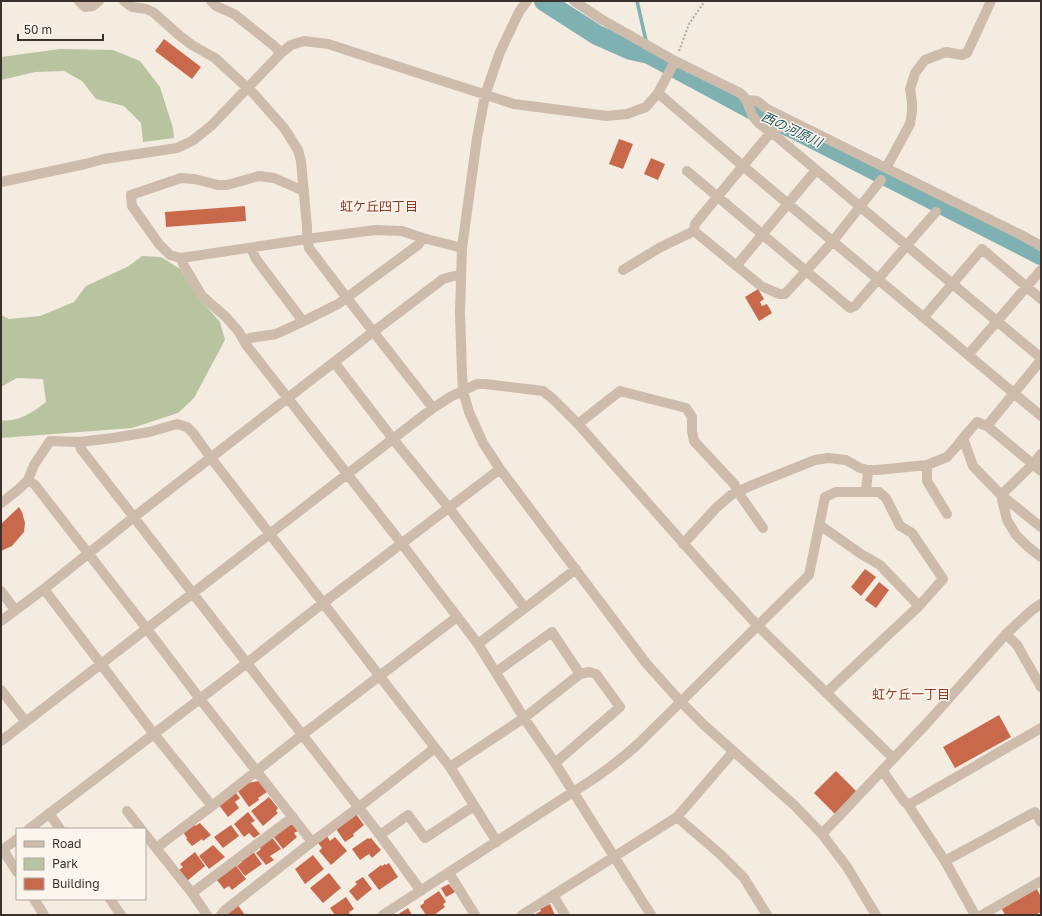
<svg xmlns="http://www.w3.org/2000/svg" width="1042" height="916" font-family="'Golos Text','Noto Sans JP',sans-serif">
<style>
.green{fill:#b8c4a0}
.lines{fill:none;stroke-linecap:round;stroke-linejoin:round}
.stream{stroke:#7fb0b2;stroke-width:3.5}
.river{stroke:#7fb0b2;stroke-width:20}
.building{fill:#c8694b}
.path{stroke:#b9a596;stroke-width:2;stroke-dasharray:2 2;stroke-linecap:butt}
.minor{stroke:#cdbbac;stroke-width:10}
.labels{text-anchor:middle;dominant-baseline:central;stroke-width:3;stroke-linejoin:round;paint-order:stroke}
.water-label{font-size:13px;font-style:italic;fill:#1f5a5e;stroke:#fbf5ee}
.neighbourhood-label{font-size:13px;fill:#8c3b22;stroke:#fbf5ee}
</style>
<rect width="100%" height="100%" fill="#f4ebe1"/>
<path class="green" d="M60,49l53,1 27,11 20,26 13,41 1,10 -31,4 -2,-19 -17,-17 -28,-7 -14,-18 -18,-10 -29,1 -34,8v-23z
M142,256l19,1 19,12 18,28 22,25 5,18 -31,58 -16,15 -46,15 -131,10v-18c17,3 32,-8 45,-18l-3,-23 -26,-1 -16,9v-72l8,4 31,-3 34,-14 12,-16 43,-20z"/>
<g class="lines">
<path class="stream" d="M637,1l12,53"/>
<path class="river" d="M544,1l53,34 34,15 18,4 115,62 28,12 249,127"/>
</g>
<path class="building" d="M164,39l37,28 -9,12 -37,-28z
M619,139l14,5 -10,25 -14,-5z
M651,158l14,6 -7,16 -14,-6z
M245,206l1,15 -80,6 -1,-15z
M758,289l6,10 -4,3 2,4 5,-2 5,9 -13,8 -14,-24z
M19,507l3,5 3,11 -1,9 -12,14 -11,5v-27z
M865,569l11,8 -15,19 -10,-9z
M879,582l10,8 -13,18 -11,-8z
M999,715l12,22 -56,31 -12,-21z
M836,771l21,21 -22,22 -21,-21z
M259,781l8,11 -9,6 1,2 -10,7 -12,-17 10,-7z
M235,792l5,6 -5,4 4,6 -11,9 -9,-12z
M269,797l9,11 -2,3 2,2 -15,13 -12,-15z
M248,812l7,9 -4,2 9,11 -6,4 -5,-5 -5,4 -10,-13z
M356,814l8,11 -11,9 1,2 -9,6 -9,-13z
M291,822l7,9 -4,2 3,4 -14,12 -10,-13z
M200,823l11,12 -8,6 -1,-2 -10,7 -6,-7 1,-1 -4,-6 11,-8 1,2z
M231,825l8,11 -16,12 -9,-11z
M271,836l10,13 -11,7 4,4 -8,5 -10,-12 5,-4 -2,-2z
M327,836l3,5 5,-4 12,14 -16,14 -12,-14 3,-3 -4,-5z
M368,838l1,1 2,-1 10,12 -9,8 -3,-4 -9,6 -8,-11z
M213,845l12,12 -16,12 -10,-13z
M252,850l10,14 -17,12 -8,-10 5,-4 -3,-3z
M195,852l10,14 -18,15 -8,-11 4,-3 -3,-3z
M313,855l11,14 -19,15 -10,-15z
M234,863l12,16 -14,11 -3,-4 -5,3 -7,-9z
M389,863l9,14 -19,13 -11,-15 13,-10 1,1 3,-2 1,1z
M329,873l12,15 -18,15 -13,-15z
M363,877l9,12 -15,12 -8,-10 8,-7 -2,-2z
M449,884l6,8 -9,5 -5,-9z
M1037,889l4,8v15l-6,3h-30l-4,-8z
M439,891l7,11 -3,2 2,3 -11,8h-8l-6,-9 4,-3v-2z
M346,897l8,12 -5,3 1,3h-15l-5,-7z
M237,904l8,11h-22z
M550,904l5,11h-21l7,-4 -1,-2z
M408,908l4,7h-15z"/>
<g class="lines">
<path class="path" d="M679,51l10,-27 16,-23"/>
<path class="minor" d="M79,1l6,6 8,-1 6,-5
M124,1l8,6 14,2 7,3 27,24 12,9 23,13 39,36 30,34 14,22 3,11 6,66v12l2,9 38,50 86,110
M211,1l5,5 18,8 39,31 8,8
M527,1l-8,11 -19,40 -15,43 -8,43 -15,110 -2,65 2,60 1,18 6,21 14,31 17,26 146,194 34,38 24,24 90,80 28,29 25,33 29,48
M574,1l27,18 74,42 65,32c7,5 8,12 11,19 4,10 12,15 20,20l270,226
M658,93l85,73 298,250
M747,100l10,1 10,8 254,126 20,11
M886,168l24,-44 2,-12v-10l-2,-13 5,-16 10,-13 21,-8 16,3 5,-2 24,-52
M687,171l119,100 -21,23h-6l-18,-8 -67,-55
M881,180l-48,61 -27,30 44,37 5,-2c27,-31 53,-63 81,-94
M1,182l84,-18 19,-5 73,-11 15,-7 19,-15 70,-73 10,-8 13,-4 24,3 149,48 37,12 93,12 20,-2 19,-7 12,-14 17,-32
M304,191l-30,-13 -15,-2 -32,9h-9l-24,-6 -13,-1 -50,17 1,11 27,38 11,11 11,3 126,-19 68,-9 27,1 21,7 39,10
M694,231l1,-7 76,-92 10,-5 4,-9
M423,238l-5,7 -80,59 -36,18 -26,12 -26,4 -6,3 3,5 155,198 76,100 46,74 31,45 96,152
M251,248l5,11 43,57 3,6
M181,258l2,6 19,32 24,21 13,15 5,9
M737,265l79,-95
M623,270l36,-22 35,-17
M924,317l58,-68 59,50
M968,355l73,-85
M334,362l59,77 56,69 76,100
M578,424l42,-33 66,17 6,9v14l2,10 40,43 8,14 21,30
M987,426l54,-66
M963,438l10,28 28,29 6,25 9,15 11,11 14,11
M79,442l2,7 299,386 41,56
M1041,454l-8,10 -32,31 40,32
M927,465v16l20,33
M28,480l7,5 112,144 53,70 112,143
M866,491l2,-21
M1,503l18,-14 9,-9 6,-15 16,-24 29,1 34,-4 36,-6 28,-8 10,3 6,6 18,25 239,309 47,75
M819,526l5,2 37,26 19,11 39,41
M683,544l33,-36 15,-13 19,-9 65,-26 13,-2 18,2 14,8 8,2h9l50,-5 20,-8 10,-11 6,-8 14,-16 10,4 54,45
M44,589l110,145 58,72
M1,591l14,19
M1,621l43,-32 90,-72 239,-185 70,-53 18,-5
M1006,634l11,11 24,42
M478,644l98,-75
M496,672l56,-40 28,42
M1,690l25,32
M1,741l432,-333 17,-11 27,-13h8l58,7 10,8 25,25 137,155 42,46 136,133
M450,767l74,-49 56,-44 9,-2 7,2 24,33 -65,56
M882,770l21,30 5,5 37,56 30,54
M908,805l133,-77
M127,811l14,18
M49,813l11,16
M677,817l43,37 24,24 23,37
M29,829l218,-166 76,-60 177,-134
M145,834l11,14
M822,834l106,-112 78,-88 26,-24 9,-6
M380,835l28,-20 17,23 49,-32
M3,850l14,22
M1,851l16,-12
M945,861l90,-49 6,10
M449,873l26,42
M192,893l101,-76
M553,895l12,20
M34,899l10,16
M110,899l11,16
M207,915l-15,-22 -36,-45 56,-42 90,-71 155,-118
M221,915l3,-4 88,-69 47,-35 76,-59
M383,915l190,-123c25,-15 43,-28 65,-48l171,-169 16,-78 11,-5h43l7,6 14,28 12,7 31,46 -24,27 -93,87
M522,915l155,-98 56,-65
M982,915l59,-34"/>
</g>
<g class="labels">
<g class="water-label">
<text transform="translate(792 129) rotate(25)">西の河原川</text>
</g>
<g class="neighbourhood-label">
<text x="379" y="206">虹ケ丘四丁目</text>
<text x="911" y="694">虹ケ丘一丁目</text>
</g>
</g>
<rect width="1042" height="916" fill="none" stroke="#3b302b" stroke-width="4"/>
<rect x="16" y="828" width="130" height="72" fill="#fbf5ee" stroke="#aea6a0"/>
<rect x="24" y="841" width="20" height="6" fill="#cdbbac" stroke="#aea6a0"/>
<text x="52" y="848" font-size="12" fill="#3b302b">Road</text>
<rect x="24" y="858" width="20" height="12" fill="#b8c4a0" stroke="#aea6a0"/>
<text x="52" y="868" font-size="12" fill="#3b302b">Park</text>
<rect x="24" y="878" width="20" height="12" fill="#c8694b" stroke="#aea6a0"/>
<text x="52" y="888" font-size="12" fill="#3b302b">Building</text>
<path d="M18 34v6h85v-6" fill="none" stroke="#3b302b" stroke-width="2"/>
<text x="24" y="34" font-size="12" fill="#3b302b" stroke="#fbf5ee" stroke-width="3" paint-order="stroke">50 m</text>
</svg>
